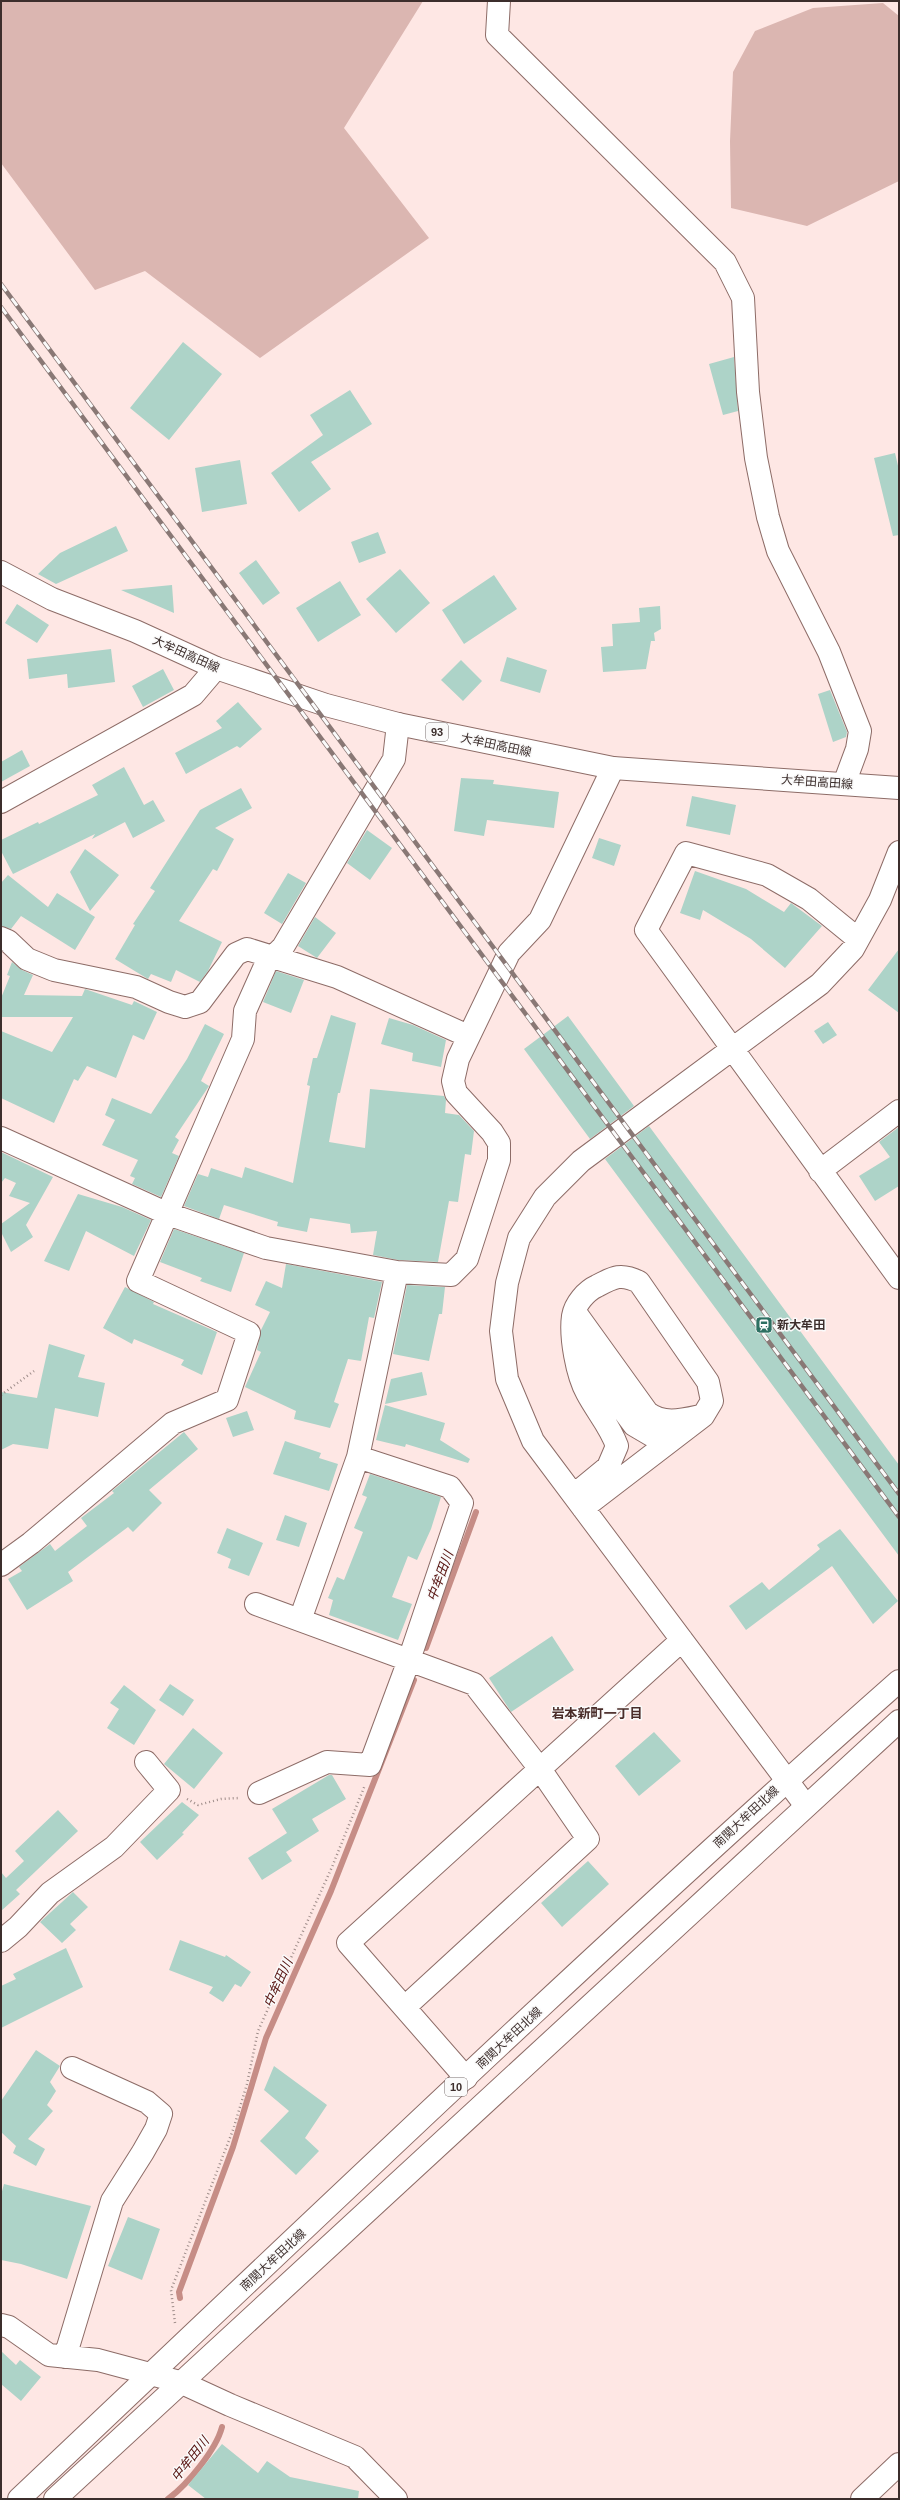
<svg xmlns="http://www.w3.org/2000/svg" width="900" height="2500" font-family="Arial,'Noto Sans JP',sans-serif">
<style>
.green{fill:#dbb6b1}
.lines{fill:none;stroke-linecap:round;stroke-linejoin:round}
.stream{stroke:#c68d86;stroke-width:6}
.building{fill:#add3c8}
.minor-casing{stroke:#8d6c67;stroke-width:24}
.major-casing{stroke:#8d6c67;stroke-width:24}
.path{stroke:#9f8d8a;stroke-width:2.5;stroke-dasharray:1 3;stroke-linecap:butt}
.minor{stroke:#fff;stroke-width:22}
.major{stroke:#fff;stroke-width:22}
.rail-casing{stroke:#897875;stroke-width:4.5}
.rail{stroke:#fafafa;stroke-width:3;stroke-dasharray:9;stroke-linecap:butt}
.labels{text-anchor:middle;dominant-baseline:central;stroke-width:3;stroke-linejoin:round;paint-order:stroke}
.shield{fill:#fafafa;stroke:#756b6a;stroke-width:1}
.shield-label{font-size:11px;font-weight:bold;fill:#3c2e2c}
.street-label{font-size:12px;fill:#3c2e2c;stroke:#fafafa}
.poi-label{font-size:12px;font-weight:bold;fill:#3c2e2c;stroke:#fafafa;text-anchor:start}
.water-label{font-size:13px;font-style:italic;fill:#55110e;stroke:#fafafa}
.neighbourhood-label{font-size:13px;font-weight:bold;fill:#492c29;stroke:#fafafa}
</style>
<rect width="100%" height="100%" fill="#fee7e4"/>
<path class="green" d="M1,1h422l-79,127 85,110 -169,120 -115,-87 -50,19 -94,-127z
M883,3l16,13v165l-92,45 -76,-18 -1,-67 3,-69 22,-41 58,-23z"/>
<g class="lines">
<path class="stream" d="M426,1648l50,-136
M180,2298l-1,-6 54,-145 33,-109 65,-147 83,-211
M168,2499c19,-14 48,-49 54,-72"/>
</g>
<path class="building" d="M183,342l39,32 -53,66 -39,-32z
M734,357l4,54 -15,4 -14,-51z
M350,390l22,34 -61,38 20,27 -32,23 -28,-39 52,-38 -13,-20z
M895,453l4,17v65l-6,1 -19,-78z
M240,460l7,44 -45,8 -7,-44z
M116,526l12,25 -72,33 -18,-10 22,-21z
M378,532l8,21 -27,10 -8,-21z
M256,560l24,33 -17,12 -24,-32z
M400,569l30,34 -34,30 -30,-34z
M494,575l23,34 -53,35 -22,-34z
M340,581l21,34 -43,27 -22,-34z
M172,585l2,28 -53,-23z
M17,604l32,21 -12,18 -32,-20z
M660,606l1,23 -7,4 1,8h-4l-5,28 -43,3 -2,-25 12,-1 -1,-22 28,-2 -1,-14z
M111,649l4,33 -47,6 -1,-14 -38,5 -2,-20z
M507,657l40,13 -7,23 -40,-12z
M461,660l21,21 -19,20 -22,-21z
M163,669l11,21 -31,17 -11,-21z
M830,690l17,42 -1,5 -13,5 -15,-48z
M238,702l24,27 -22,19 -3,-2 -51,28 -11,-21 47,-25 -6,-7z
M22,750l8,16 -29,16v-20z
M124,767l20,38 9,-5 12,21 -32,17 -8,-16 -33,17 3,-5 -82,40 -12,-23v-11l37,-18 1,2 59,-29 -6,-10z
M461,778l33,2 -1,4 66,8 -5,36 -67,-8 -3,16 -30,-5z
M241,788l11,20 -37,20 19,11 -17,32 -4,-2 -34,52 43,21 -14,29 -8,11 -24,-12 -5,12 -20,-8 -3,5 -33,-20 20,-34 -2,-1 22,-33 -5,-3 50,-78z
M692,796l44,9 -6,30 -44,-9z
M367,830l25,18 -22,32 -23,-17z
M599,838l22,7 -7,21 -22,-8z
M85,849l34,26 -29,36 -20,-39z
M695,871l51,18 38,23 7,-9 31,23 -37,42 -34,-29 -48,-29 -3,10 -20,-7z
M288,873l18,10 -24,41 -18,-11z
M8,875l40,32 9,-14 38,24 -20,33 -54,-34 -10,13 -10,-3v-43z
M315,917l21,16 -19,25 -19,-12z
M899,949v64l-31,-23z
M12,962l10,8 11,5 -9,20 58,1 3,-7 47,16 2,-4 23,11 -13,28 -11,-5 -17,43 -29,-12 -9,15 -4,-2 -20,44 -53,-25v-67l51,21 21,-35h-72v-19l9,-22 -3,-1z
M276,971l28,9 -13,33 -28,-11z
M331,1015l25,8 -16,70h-2l-9,49 36,6 5,-59 74,7 2,4 -1,13 14,2 15,16 -3,24 -6,-1 -7,48 -9,-1 -11,61 -40,-2 -25,-5 4,-24 -26,2 -1,-9 -40,-6 -3,14 -30,-6 1,-4 -54,-17 -5,14 -35,-13 14,-32 10,3 3,-9 31,10 3,-11 48,16 17,-97 -3,-1 6,-27h4z
M568,1016l66,90 -44,33 -66,-90z
M389,1018l24,7 33,15 -5,27 -29,-6 1,-8 -32,-9z
M828,1022l9,13 -14,9 -9,-13z
M205,1024l19,10 -23,47 8,5 -34,51 4,3 -7,13 7,3 -18,41 -29,-13 3,-6 -5,-2 8,-16 -36,-15 13,-25 -10,-5 7,-17 39,16 36,-55z
M649,1126l250,339v91l-294,-397z
M899,1127v59l-24,15 -16,-25 31,-19 -11,-15z
M1,1152l52,25 -27,48 7,12 -22,15 -10,-20v-8l29,-21 -21,-7 7,-13 -11,-5 -4,5z
M78,1194l44,13 29,13 -17,36 -48,-25 -17,40 -25,-10z
M174,1229l70,24 -13,39 -31,-11 2,-3 -42,-16z
M286,1264l96,18 -8,36 -5,-1 -8,44 -13,-2 -14,43 5,2 -9,24 -36,-9 2,-8 -51,-24 16,-35 -4,-2 4,-20 9,-18 -15,-7 11,-24 16,7z
M407,1285l38,2 -3,27h-3l-10,47 -36,-7z
M125,1287l29,15 -1,2 64,28 -15,43 -21,-10 3,-5 -50,-21 -2,5 -29,-16z
M49,1344l36,11 -7,22 27,6 -7,34 -43,-9 -7,41 -35,-5 -12,6v-58l36,6z
M422,1372l5,23 -42,9 6,-25z
M385,1405l60,18 -5,17 30,19 -2,4 -62,-19 -1,3 -29,-7z
M247,1411l7,19 -21,7 -7,-19z
M184,1432l14,17 -49,41 13,13 -29,29 -5,-5 -60,45 5,9 -46,29 -19,-31 14,-8 -3,-4 31,-23 5,7 32,-25 -6,-8 33,-25 -2,-2z
M285,1441l36,12 -2,5 19,6 -9,27 -56,-17z
M370,1474l71,23 -10,32 -14,31 -9,-4 -16,41 20,7 -14,36 -69,-25 4,-15 -5,-2 9,-21 7,3 19,-48 -9,-4 13,-31 -5,-2z
M285,1515l22,8 -8,24 -23,-7z
M227,1528l36,15 -14,33 -21,-8 3,-9 -14,-6z
M840,1529l58,72 -25,23 -41,-58 -86,64 -17,-24 33,-24 7,8 51,-41 -3,-4z
M552,1636l22,34 -63,42 -22,-34z
M170,1684l24,16 -11,16 -24,-16z
M124,1685l32,25 -22,35 -27,-17 12,-19 -9,-6z
M193,1728l30,25 -29,36 -30,-25z
M654,1732l27,29 -42,35 -24,-30z
M329,1775h3l14,24 -34,20 7,12 -33,21 6,9 -30,19 -14,-22 39,-25 -15,-24z
M182,1802l17,13 -17,18 2,1 -27,26 -17,-18z
M58,1810l20,21 -62,59 4,4 -19,17v-39l5,6 18,-17 -9,-10z
M588,1861l21,23 -47,43 -21,-24z
M73,1892l15,15 -18,17 6,6 -14,13 -22,-21z
M180,1940l45,17 1,-2 25,17 -10,15 -6,-3 -12,18 -14,-9 4,-6 -44,-17z
M66,1948l17,39 -82,41v-42l15,-7 -3,-5z
M36,2050l24,16 -10,16 6,9 -9,14 6,6 -25,28 17,10 -9,17 -23,-13 3,-7 -15,-14v-31z
M274,2066l53,39 -22,33 14,13 -23,24 -36,-34 29,-30 -25,-21z
M4,2184l87,22 -24,73 -46,-15 -20,-4v-65z
M128,2217l32,12 -18,51 -34,-14z
M1,2351l15,14 4,-5 21,17 -20,24 -20,-17z
M222,2444l36,29 9,-12 23,16 69,14 -1,8h-152l-18,-14z"/>
<g class="lines">
<g class="minor-casing">
<path id="minor" d="M499,1l-2,34 228,227 18,36 5,94 8,66 12,59 10,34 51,101 31,79 -3,18 -13,35
M1,802l192,-107 23,-27
M1,938l7,3 19,18 27,11 82,17 33,15 16,5 15,-5 36,-48 11,-5 90,28 131,59
M858,939l-49,-40 -42,-24 -81,-22 -40,77 253,348
M1,1138l167,76 98,34 131,24 54,3 16,-16 32,-99v-17l-7,-11 -36,-39 -3,-12 5,-22 51,-106 31,-33 73,-152
M820,1171l79,-60
M575,1312l72,100c15,13 35,8 53,4
M580,1352l54,73 17,10 24,2
M574,1495l34,-28 9,-21c-7,-20 -20,-34 -30,-53 -10,-18 -17,-56 -14,-77 2,-12 13,-25 24,-30 17,-9 24,-13 42,-4l69,100 4,19 -9,15 -120,92
M1,1565l30,-22 142,-120 54,-23 22,-67 -111,-52 105,-242 2,-28 21,-47 17,-17 111,-188 4,-35
M256,1604l218,80 66,85 48,70 -183,168
M300,1620l58,-163 39,-185
M259,1793l68,-31 43,3 39,-105 53,-157 -12,-16 -92,-30
M806,1806l-273,-365 -26,-62 -6,-48 6,-48 12,-45 26,-41 36,-36 239,-177 33,-35 27,-49 19,-48
M1,1941l17,-14 32,-34 64,-46 55,-57 -23,-28
M466,2078l-118,-135 334,-303
M1,2325l8,2 40,28 49,5 82,22 50,23 125,52 41,42
M65,2357l47,-156 31,-49 13,-23 5,-15 -14,-12 -75,-34
M862,2499l37,-35"/>
</g>
<g class="major-casing">
<path id="major" d="M1,572l51,27 83,32 81,37 110,37 72,19 215,44 286,20
M19,2499c291,-275 580,-553 880,-818
M55,2499l844,-778"/>
</g>
<path class="path" d="M1,1395l33,-24
M187,1799l11,6 23,-6 18,-1
M175,2323l-4,-33 62,-160 14,-46 11,-53 74,-164 33,-82"/>
<use href="#minor" class="minor"/>
<use href="#major" class="major"/>
<g class="rail-casing">
<path id="rail" d="M1,284l898,1210
M1,307l898,1210"/>
</g>
<use href="#rail" class="rail"/>
</g>
<defs>
<g id="station-square" transform="scale(0.9)"><rect x="-9" y="-9" width="18" height="18" rx="4" fill="#2d7062" stroke="#fafafa"/><path d="M-3-6H3Q5-6 5-4V2Q5 4 3 4L4.5 6H3L1.5 4h-3L-3 6H-4.5L-3 4Q-5 4-5 2V-4Q-5-6-3-6ZM-3.5-4v3h7v-3ZM-3.5 1v1.5H-2V1ZM2 1v1.5H3.5V1Z" fill="#fff"/></g>
</defs>
<g fill-rule="evenodd">
<use href="#station-square" x="764" y="1325"/>
</g>
<g class="labels">
<g class="shield">
<rect x="426" y="723" width="22" height="18" rx="3"/>
<rect x="445" y="2078" width="22" height="18" rx="3"/>
</g>
<g class="shield-label">
<text x="437" y="732">93</text>
<text x="456" y="2087">10</text>
</g>
<g class="street-label">
<text transform="translate(186 654) rotate(24)">大牟田高田線</text>
<text transform="translate(496 745) rotate(12)">大牟田高田線</text>
<text transform="translate(817 782) rotate(4)">大牟田高田線</text>
<text transform="translate(746 1817) rotate(-43)">南関大牟田北線</text>
<text transform="translate(509 2038) rotate(-43)">南関大牟田北線</text>
<text transform="translate(273 2260) rotate(-43)">南関大牟田北線</text>
</g>
<g class="poi-label">
<text x="777" y="1325">新大牟田</text>
</g>
<g class="water-label">
<text transform="translate(440 1576) rotate(-70)">中牟田川</text>
<text transform="translate(278 1983) rotate(-66)">中牟田川</text>
<text transform="translate(190 2459) rotate(-52)">中牟田川</text>
</g>
<g class="neighbourhood-label">
<text x="597" y="1713">岩本新町一丁目</text>
</g>
</g>
<rect width="900" height="2500" fill="none" stroke="#3c2e2c" stroke-width="4"/>
</svg>
